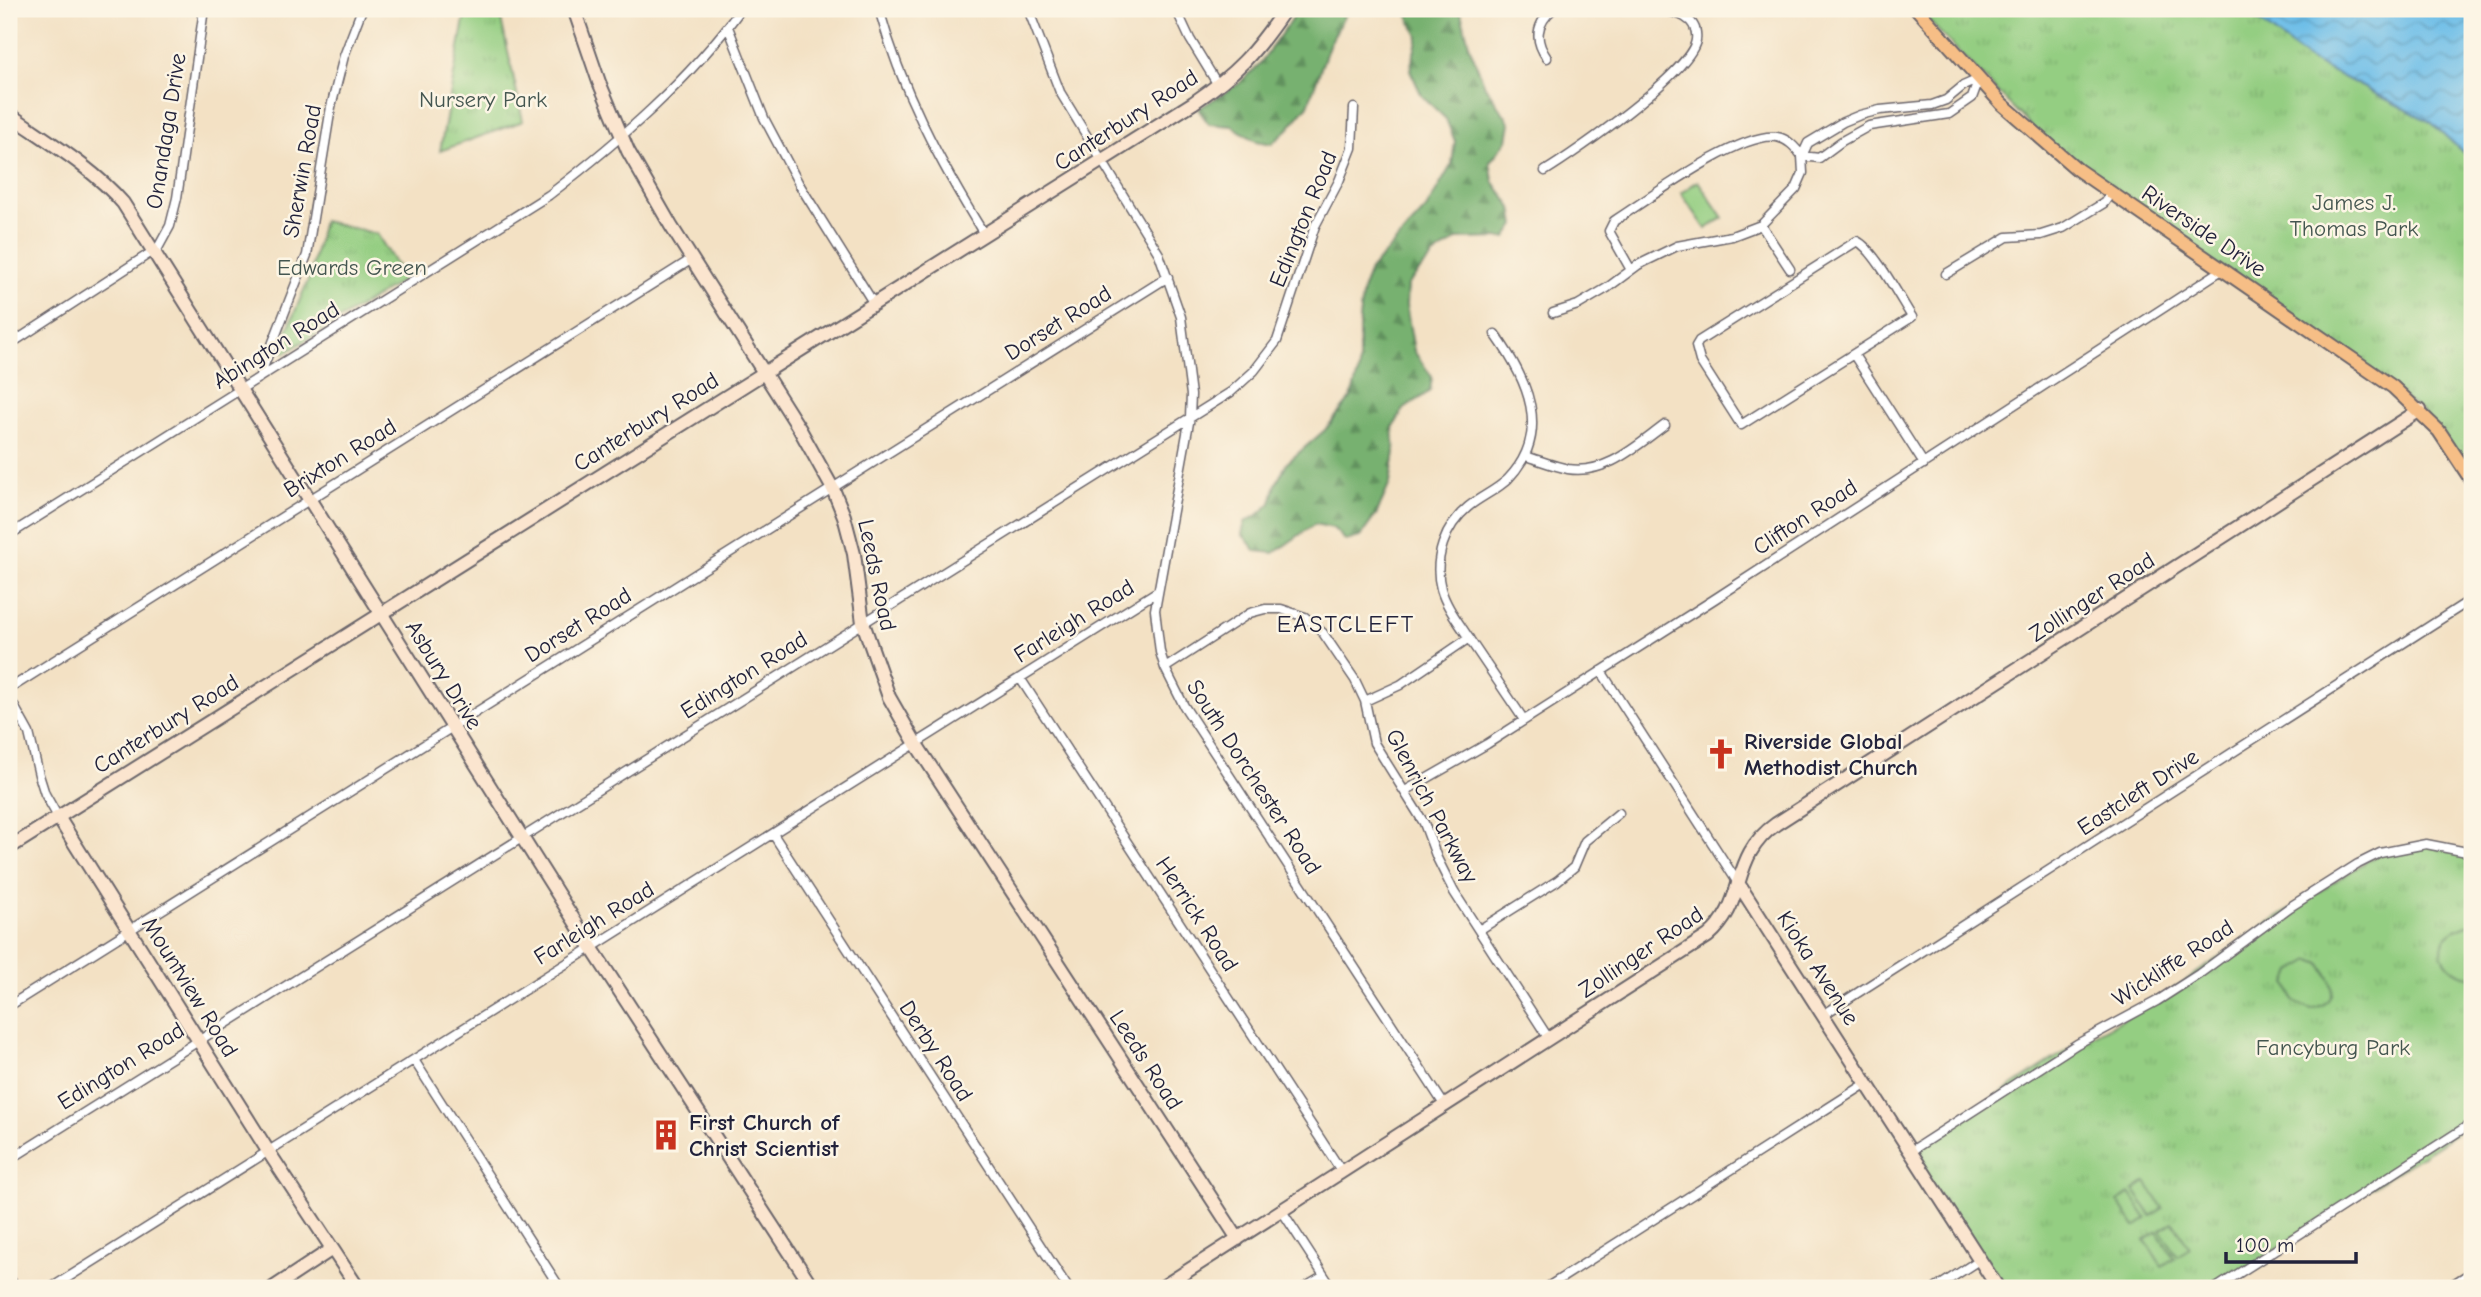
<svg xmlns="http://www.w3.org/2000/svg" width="2481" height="1297" font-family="'Comic Neue',sans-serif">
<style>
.forest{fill:url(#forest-firs);stroke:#4c6a56;stroke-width:2}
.park{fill:url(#park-tufts);stroke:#5b785e;stroke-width:2}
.garden{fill:#94ce82;stroke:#5b785e;stroke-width:2}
.water{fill:url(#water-waves);stroke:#487092;stroke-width:2}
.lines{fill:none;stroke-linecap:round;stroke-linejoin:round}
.street-casing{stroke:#6b656b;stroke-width:11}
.secondary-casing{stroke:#6b656b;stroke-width:16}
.primary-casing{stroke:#6b656b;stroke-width:16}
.street{stroke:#fff;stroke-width:8}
.secondary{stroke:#fbe5cf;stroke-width:12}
.primary{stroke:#f6be86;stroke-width:12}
.labels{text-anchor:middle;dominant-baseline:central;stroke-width:5;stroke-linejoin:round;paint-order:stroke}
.park-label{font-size:23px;fill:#445650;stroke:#fcf5e5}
.street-label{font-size:23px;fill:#22223b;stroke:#fcf5e5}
.poi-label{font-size:23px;font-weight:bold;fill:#22223b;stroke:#fcf5e5;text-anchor:start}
.neighbourhood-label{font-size:24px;letter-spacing:2px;fill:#22223b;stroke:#fcf5e5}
</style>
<defs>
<pattern id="forest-firs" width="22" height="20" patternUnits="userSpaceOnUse" patternTransform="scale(1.75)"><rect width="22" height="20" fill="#77b170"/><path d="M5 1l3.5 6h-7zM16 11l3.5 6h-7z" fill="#61905d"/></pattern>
<pattern id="park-tufts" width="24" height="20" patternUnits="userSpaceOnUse" patternTransform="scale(1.75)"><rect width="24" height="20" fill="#94ce82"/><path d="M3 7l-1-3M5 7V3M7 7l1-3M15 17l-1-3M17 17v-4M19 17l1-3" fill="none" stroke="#7fb171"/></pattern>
<pattern id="water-waves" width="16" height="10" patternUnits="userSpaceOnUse" patternTransform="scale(1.75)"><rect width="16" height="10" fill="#6dbee8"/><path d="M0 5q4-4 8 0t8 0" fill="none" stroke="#599abd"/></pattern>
</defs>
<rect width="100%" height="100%" fill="#fcf5e5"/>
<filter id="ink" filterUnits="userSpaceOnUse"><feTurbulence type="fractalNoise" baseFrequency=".0143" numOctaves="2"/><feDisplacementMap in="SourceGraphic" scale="14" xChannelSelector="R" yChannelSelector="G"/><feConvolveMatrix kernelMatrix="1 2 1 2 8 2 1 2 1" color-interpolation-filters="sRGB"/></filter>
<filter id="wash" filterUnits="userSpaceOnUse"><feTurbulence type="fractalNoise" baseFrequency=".00686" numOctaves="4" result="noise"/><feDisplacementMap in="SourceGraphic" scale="28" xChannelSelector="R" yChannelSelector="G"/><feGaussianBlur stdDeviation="1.57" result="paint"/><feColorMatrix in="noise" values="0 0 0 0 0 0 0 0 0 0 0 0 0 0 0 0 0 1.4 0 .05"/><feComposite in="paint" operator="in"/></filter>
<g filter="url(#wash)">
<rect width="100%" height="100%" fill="#f3e1c4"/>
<path class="forest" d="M1299,9h49l-19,36 -21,60 -19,23 -17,16 -16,-3 -24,-15 -23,-2 -11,-15 39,-24 21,-19z
M1397,9h63l10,39 15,38 25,37 -3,17 -17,22 3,19 19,27 3,17 -9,13 -48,1 -25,17 -26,29 -1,20 8,46 18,26 -2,14 -27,19 -10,18 2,24 -5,31 -14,32 -16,22 -14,4 -13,-13 -18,-4 -41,29 -18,-2 -14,-17 3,-12 13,-7 13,-12 5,-19 11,-21 38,-33 26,-32 8,-28v-51l4,-31 7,-18 56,-61 26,-45 3,-23 -9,-22 -24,-23 -12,-26 8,-34 -11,-22z"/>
<path class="park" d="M466,9l33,1 24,111 -83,30z
M1917,9h321l20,11 50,39 123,63 41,39v320l-52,-71 -363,-257z
M323,221l54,13 28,45 -120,74 -5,-4 1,-4 28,-67z
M2426,844l46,9v270l-256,165h-218l-87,-137 166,-107 80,-43 99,-70 124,-78z"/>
<path class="garden" d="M1698,181l25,37 -17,11 -25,-36z
M2472,923v53c-16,0 -36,-17 -28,-35 5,-10 18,-14 28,-18z
M2311,960l10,4c12,20 22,37 -10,45l-17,-8 -7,-17 5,-13z
M2146,1182l17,26 -12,8 -17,-26z
M2130,1193l17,26 -12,8 -17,-26z
M2173,1222l17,26 -13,8 -17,-26z
M2157,1232l17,26 -12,8 -17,-26z"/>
<path class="water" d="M2238,9h234v152l-41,-39 -123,-63 -50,-39z"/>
</g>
<g filter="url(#ink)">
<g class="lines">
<g class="street-casing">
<path id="street" d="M879,9c22,80 61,154 105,225
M1028,9l32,83 99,162 22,63 10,78 -1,22 -35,193 5,42 5,16 19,38 261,400
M1176,9l14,30 28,46
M728,27l36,91 35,66 75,120
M1547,58c-13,-18 -11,-34 6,-49
M1802,156l17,2 23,-17 27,-15 80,-12 23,-16 7,-19
M1545,171c30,-18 147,-100 151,-131 3,-23 -21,-28 -37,-31
M1761,225l29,44
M1857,241c17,8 44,59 55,76l-171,108 -41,-64 -4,-15 3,-5z
M1631,270l-22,-39 5,-10c33,-21 126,-90 163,-84 11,2 18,10 25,19
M1946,274l61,-37 34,-2 22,-7 41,-25 7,-10
M1553,313l25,-8 29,-17 31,-23 39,-19 55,-10 29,-11 35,-36 7,-16 -1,-17 6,-13 35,-21 17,-7 20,-5 52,-5 14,-5 17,-14 16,-7
M1495,334c32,45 58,98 13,145 -11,11 -28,18 -40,28 -23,19 -35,52 -27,82 5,18 19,35 29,51 18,27 36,53 54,80
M9,345l149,-97 12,-22 7,-28 27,-189
M1854,355l70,109
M259,378l48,-123 24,-148 13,-51 18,-47
M1525,456c14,4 28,10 43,13 38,6 68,-23 97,-44
M9,535l540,-340c70,-54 140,-114 192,-186
M1165,668l85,-55 15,-4h16l24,8 18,16 32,47 10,21 9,42 50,80 13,35 17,34 95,147
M1601,671l137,212
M1020,678l322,494
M9,689l683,-430
M9,697l20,36 10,42 6,19 13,23
M1365,701l35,-16 69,-47
M1405,791l82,-47 226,-144 509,-330
M773,834l295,454
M2467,851l5,-13
M1479,930l78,-49 17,-14 11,-26 34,-28
M9,1006l1159,-729
M1823,1015l649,-416
M414,1060l146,228
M1911,1151l166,-107 80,-43 42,-27 91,-67 68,-43 22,-11 46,-9 46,9
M9,1160l1222,-768 23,-21 23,-30 38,-115 24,-45 13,-33 2,-40
M1282,1211l50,77
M51,1288l1107,-697
M1304,1288l20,-12
M1546,1288l321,-205
M1936,1288l43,-28
M2216,1288l256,-165
M2447,1288l25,-16"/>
</g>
<g class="secondary-casing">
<path id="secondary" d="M574,9l25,73 29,69 43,75 128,202 34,61 11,27 10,38 9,69 26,74 27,47 322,495
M9,114c38,27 83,53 114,89l468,744 222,341
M58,817l210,334 90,137
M9,848l1184,-745c44,-30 62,-50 92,-94
M1738,883l260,405
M9,1282l4,6
M273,1288l59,-39
M1161,1288l547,-352c40,-34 21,-79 68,-112l644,-414"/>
</g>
<g class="primary-casing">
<path id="primary" d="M1917,9l85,95 76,66 315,217 46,44 33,50"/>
</g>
<use href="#street" class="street"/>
<use href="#secondary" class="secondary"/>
<use href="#primary" class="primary"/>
</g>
</g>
<defs>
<g id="church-bare" transform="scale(2.415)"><path d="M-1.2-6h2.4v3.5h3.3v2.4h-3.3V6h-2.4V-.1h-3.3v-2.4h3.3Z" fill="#c8321e" stroke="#fcf5e5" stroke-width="2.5" paint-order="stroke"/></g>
<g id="building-bare" transform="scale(2.415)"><path d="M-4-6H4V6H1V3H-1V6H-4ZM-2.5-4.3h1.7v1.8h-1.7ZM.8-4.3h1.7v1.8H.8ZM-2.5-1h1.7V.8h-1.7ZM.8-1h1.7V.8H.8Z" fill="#c8321e" stroke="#fcf5e5" stroke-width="2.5" paint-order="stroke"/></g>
</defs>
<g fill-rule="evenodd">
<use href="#church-bare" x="1721" y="754"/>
<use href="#building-bare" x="666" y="1135"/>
</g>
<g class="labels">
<g class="park-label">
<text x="483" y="99">Nursery Park</text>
<text x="2354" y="202">James J.<tspan x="2354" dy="26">Thomas Park</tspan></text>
<text x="352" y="267">Edwards Green</text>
<text x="2333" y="1047">Fancyburg Park</text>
</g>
<g class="street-label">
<text transform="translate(1126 120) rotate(-33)">Canterbury Road</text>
<text transform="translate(166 131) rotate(-81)">Onandaga Drive</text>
<text transform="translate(302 171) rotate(-80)">Sherwin Road</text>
<text transform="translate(1303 219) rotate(-68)">Edington Road</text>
<text transform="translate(2204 231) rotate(34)">Riverside Drive</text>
<text transform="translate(1058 323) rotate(-32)">Dorset Road</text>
<text transform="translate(276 345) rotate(-32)">Abington Road</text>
<text transform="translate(646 422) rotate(-32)">Canterbury Road</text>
<text transform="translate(340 458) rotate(-32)">Brixton Road</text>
<text transform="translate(1805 517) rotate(-33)">Clifton Road</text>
<text transform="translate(877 575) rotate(78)">Leeds Road</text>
<text transform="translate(2092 597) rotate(-33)">Zollinger Road</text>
<text transform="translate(1074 621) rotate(-32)">Farleigh Road</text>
<text transform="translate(578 625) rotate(-32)">Dorset Road</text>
<text transform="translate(444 675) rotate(58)">Asbury Drive</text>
<text transform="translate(744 675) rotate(-32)">Edington Road</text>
<text transform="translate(166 724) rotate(-32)">Canterbury Road</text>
<text transform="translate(1254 777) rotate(57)">South Dorchester Road</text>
<text transform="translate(2138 792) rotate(-33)">Eastcleft Drive</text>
<text transform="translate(1432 806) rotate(62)">Glenrich Parkway</text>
<text transform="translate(1197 914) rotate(57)">Herrick Road</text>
<text transform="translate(594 923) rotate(-32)">Farleigh Road</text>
<text transform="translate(1641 952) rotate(-34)">Zollinger Road</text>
<text transform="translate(2173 963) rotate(-33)">Wickliffe Road</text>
<text transform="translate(1818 968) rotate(57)">Kioka Avenue</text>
<text transform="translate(190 987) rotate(58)">Mountview Road</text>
<text transform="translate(936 1051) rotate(57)">Derby Road</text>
<text transform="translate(1146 1060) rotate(57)">Leeds Road</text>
<text transform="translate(121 1066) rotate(-32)">Edington Road</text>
</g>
<g class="poi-label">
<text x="1744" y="741">Riverside Global<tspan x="1744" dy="26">Methodist Church</tspan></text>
<text x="689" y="1122">First Church of<tspan x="689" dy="26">Christ Scientist</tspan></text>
</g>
<g class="neighbourhood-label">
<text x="1346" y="624">EASTCLEFT</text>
</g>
</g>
<rect width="2481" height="1297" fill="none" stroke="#fcf5e5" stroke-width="35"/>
<path d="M2226 1252v10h130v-10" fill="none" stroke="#22223b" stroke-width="3.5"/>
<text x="2236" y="1252" font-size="21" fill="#22223b" stroke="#fcf5e5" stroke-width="5" paint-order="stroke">100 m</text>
</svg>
